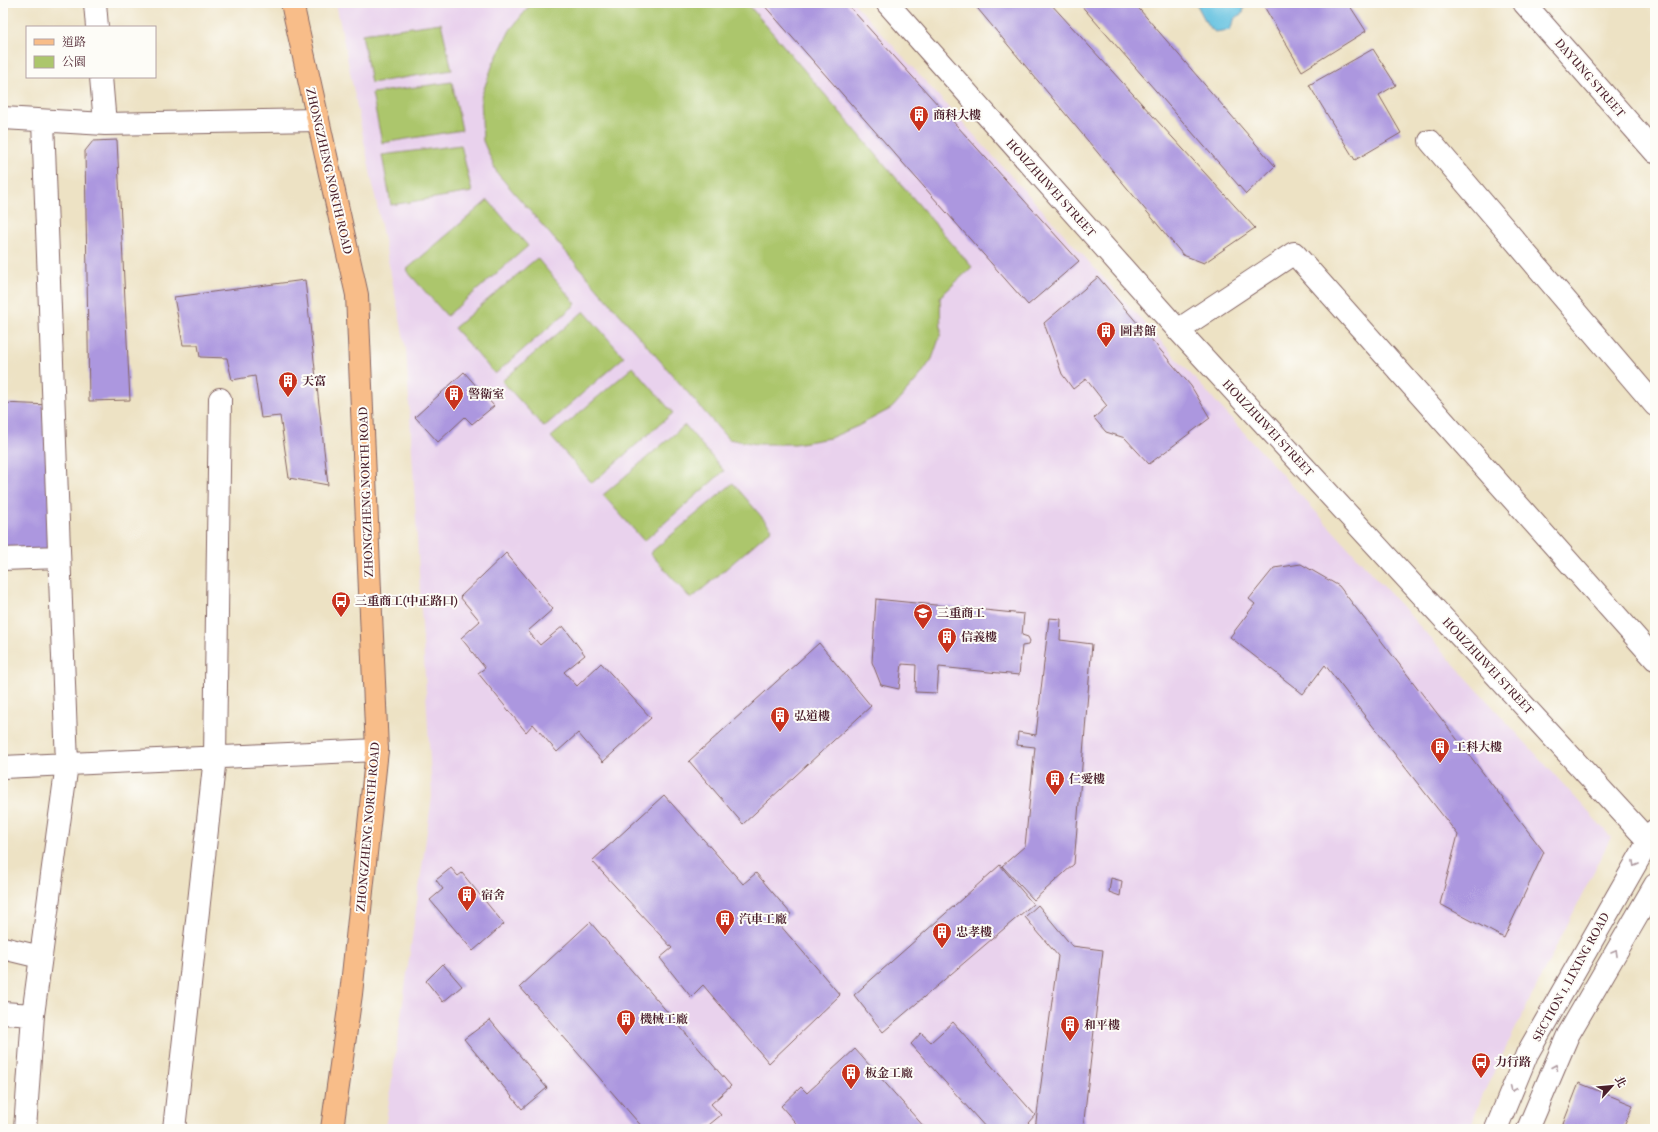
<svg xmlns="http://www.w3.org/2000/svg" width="1658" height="1132" font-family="'IM FELL French Canon','Noto Serif TC',serif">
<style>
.built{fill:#e9d2ed}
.green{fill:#acc66c;stroke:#7b724c}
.water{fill:#62c1e0;stroke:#567086}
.building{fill:#ac97df}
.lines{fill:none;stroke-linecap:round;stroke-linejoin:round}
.minor-casing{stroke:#836361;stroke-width:24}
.major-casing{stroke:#836361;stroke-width:24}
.minor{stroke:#fff;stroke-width:22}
.major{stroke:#f8bd89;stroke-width:22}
.oneway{stroke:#ae9aa0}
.labels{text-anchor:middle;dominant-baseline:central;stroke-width:4;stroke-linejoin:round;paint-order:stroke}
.street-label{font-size:12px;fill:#4a1f2b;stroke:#fdfcf7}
.poi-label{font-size:12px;font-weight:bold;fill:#4a1f2b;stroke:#fdfcf7;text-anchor:start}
</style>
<rect width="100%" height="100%" fill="#fdfcf7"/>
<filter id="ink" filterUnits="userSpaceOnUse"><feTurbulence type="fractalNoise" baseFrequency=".025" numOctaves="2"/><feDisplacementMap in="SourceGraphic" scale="8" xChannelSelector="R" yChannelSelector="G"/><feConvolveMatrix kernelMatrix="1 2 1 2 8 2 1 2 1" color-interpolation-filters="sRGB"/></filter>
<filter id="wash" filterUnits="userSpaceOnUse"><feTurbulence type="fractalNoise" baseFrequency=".012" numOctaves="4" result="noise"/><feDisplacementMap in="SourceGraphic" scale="16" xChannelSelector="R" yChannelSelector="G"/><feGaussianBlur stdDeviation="0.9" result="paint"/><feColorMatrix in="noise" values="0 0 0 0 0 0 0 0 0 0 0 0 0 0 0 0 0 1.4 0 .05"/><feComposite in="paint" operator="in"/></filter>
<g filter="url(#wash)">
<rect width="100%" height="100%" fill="#ede2c4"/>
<path class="built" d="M336,3h518l757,834 -129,259 -12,33h-1085l47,-333 -26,-447z"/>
<path class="green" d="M532,3h215l225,264 -32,30 1,36 -9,26 -12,17 -28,32 -34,18 -28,12 -35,6h-39l-28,-5 -231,-266 -14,-32 -2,-44 12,-33 17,-34z
M441,23l11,47 -81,13 -9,-49z
M452,82l10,48 -80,13 -10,-50z
M461,145l11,47 -81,13 -9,-50z
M488,200l40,46 -81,70 -41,-46z
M537,258l39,46 -81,70 -41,-46z
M584,311l40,46 -80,70 -42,-46z
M633,367l40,46 -81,70 -41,-46z
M685,425l39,46 -80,70 -41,-46z
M733,483l39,46 -81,70 -41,-46z"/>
<path class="water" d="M1196,3h46l2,4 -1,6 -8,5 -5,12 -15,2 -7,-6z"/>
<g id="blocks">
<path class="building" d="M762,3h84l233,258 -51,44z
M973,3h77l205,225 -51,35 -21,-8z
M1079,3h55l141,163 -29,28z
M1262,3h86l18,28 -64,40z
M1373,49l23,36 -17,10 22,38 -46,27 -46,-75z
M117,140l13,260 -41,1 -4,-250 8,-10z
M1098,277l93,109 19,32 -61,46 -24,-26 -19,-6 -12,-14 13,-12 -21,-27 -13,10 -11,-15 -18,-51z
M305,280l23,205 -39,-7 -9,-62 -19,2 -6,-42 -23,4 -5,-22 -27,-1 -2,-12h-15l-9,-48z
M464,372l30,34 -22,18 -7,-7 -27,25 -23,-25z
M3,403l47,2v145l-47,3z
M506,553l47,56 -25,22 12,14 23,-19 22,29 -21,17 13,14 24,-23 50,55 -48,44 -25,-29 -21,19 -24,-28 -7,8 -48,-59 7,-5 -24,-30 19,-17 -20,-24z
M1301,564l38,22 205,266 -40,86 -64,-34 18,-69 -133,-170 -22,29 -73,-57 25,-33 -6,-5 25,-31z
M876,599l148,15 -2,21 6,2 2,4 -2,4 -6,1 -3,29 -80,-8 -2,26 -22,-1 1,-27 -14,-1 -3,25 -18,-4 -9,-23z
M1049,618l12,1 -1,21 32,4 -18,220 -40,36 -32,-34 23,-20 10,-99 -18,-2 1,-13 18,3z
M819,643l52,63 -128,118 -54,-63z
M664,795l79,89 13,-11 35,41 -12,10 61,71 -71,68 -66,-78 -12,12 -31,-39 12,-10 -80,-87z
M1000,865l33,39 -150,128 -29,-37z
M451,868l7,8 4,-3 42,51 -31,27 -43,-51 13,-11 -7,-9z
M1111,878l11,3 -2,15 -11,-4z
M1038,905l34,41 31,4 -20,179h-48l23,-173 -33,-39z
M590,922l141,164 -20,18 10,11 -17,14h-18l-2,-2 -3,2h-37l-124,-142z
M443,964l19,22 -19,16 -17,-21z
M490,1020l57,68 -25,21 -58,-70z
M953,1022l82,93 -7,8 6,6h-47l-76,-85 10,-11 10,9z
M855,1049l71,80h-125l-20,-23 20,-19 6,6z
M1579,1083l54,22 -10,24h-62z"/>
</g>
</g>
<g filter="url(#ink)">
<use href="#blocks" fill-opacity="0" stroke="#836361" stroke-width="1"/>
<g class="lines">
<g class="minor-casing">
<path id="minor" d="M95,3l2,24
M887,3l291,327 477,518
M1524,3l131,149
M101,77l4,47
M3,118l102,6 213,-4
M1430,141l225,264
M1178,330l116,-77 361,406
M3,559l56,-2
M3,767l374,-17
M3,948l37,9
M3,1013l30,2
M25,1129l8,-114 34,-251 -24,-643
M174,1129l41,-372 5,-358
M1496,1129l31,-75 128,-224
M1528,1129l40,-94 87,-150"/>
</g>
<g class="major-casing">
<path id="major" d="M292,3l65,292 20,455 -26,244 -19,135"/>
</g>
<use href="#minor" class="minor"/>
<use href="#major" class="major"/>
</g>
<defs><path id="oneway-chevron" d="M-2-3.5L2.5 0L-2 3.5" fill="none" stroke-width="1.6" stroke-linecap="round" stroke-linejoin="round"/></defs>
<g class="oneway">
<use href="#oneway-chevron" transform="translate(1635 864) rotate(119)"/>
<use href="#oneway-chevron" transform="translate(1615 953) rotate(-60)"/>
<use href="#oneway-chevron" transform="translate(1555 1067) rotate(-67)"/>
<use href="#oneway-chevron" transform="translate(1513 1089) rotate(113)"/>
</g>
</g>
<defs>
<g id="building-pin" transform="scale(1)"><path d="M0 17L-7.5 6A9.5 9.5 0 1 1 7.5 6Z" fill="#c8321e" stroke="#fdfcf7"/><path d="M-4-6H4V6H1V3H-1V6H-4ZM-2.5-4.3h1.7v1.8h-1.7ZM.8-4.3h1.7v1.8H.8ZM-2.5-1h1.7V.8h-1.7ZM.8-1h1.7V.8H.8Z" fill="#fff"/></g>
<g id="bus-pin" transform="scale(1)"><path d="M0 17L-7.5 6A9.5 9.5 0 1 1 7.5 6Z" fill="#c8321e" stroke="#fdfcf7"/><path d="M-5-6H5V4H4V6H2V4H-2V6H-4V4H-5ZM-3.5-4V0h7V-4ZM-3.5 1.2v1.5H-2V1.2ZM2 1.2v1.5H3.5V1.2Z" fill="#fff"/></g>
<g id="school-pin" transform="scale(1)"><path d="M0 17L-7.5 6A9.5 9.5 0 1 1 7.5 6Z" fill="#c8321e" stroke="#fdfcf7"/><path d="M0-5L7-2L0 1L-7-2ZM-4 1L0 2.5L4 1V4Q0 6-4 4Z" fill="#fff"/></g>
</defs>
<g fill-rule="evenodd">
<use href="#building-pin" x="919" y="115"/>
<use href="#building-pin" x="1106" y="331"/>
<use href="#building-pin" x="288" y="381"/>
<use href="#building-pin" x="454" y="394"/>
<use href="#bus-pin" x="341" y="601"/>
<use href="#school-pin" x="923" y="613"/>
<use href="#building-pin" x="947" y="637"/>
<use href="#building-pin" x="780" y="716"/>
<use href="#building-pin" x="1440" y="747"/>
<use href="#building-pin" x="1055" y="779"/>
<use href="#building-pin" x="467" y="895"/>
<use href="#building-pin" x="725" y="919"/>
<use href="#building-pin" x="942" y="932"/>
<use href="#building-pin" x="626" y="1019"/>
<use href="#building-pin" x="1070" y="1025"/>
<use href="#bus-pin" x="1481" y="1062"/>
<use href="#building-pin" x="851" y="1073"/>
</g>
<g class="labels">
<g class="street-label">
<text transform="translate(1590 78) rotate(49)">DAYUNG STREET</text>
<text transform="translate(329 171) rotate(77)">ZHONGZHENG NORTH ROAD</text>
<text transform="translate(1051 188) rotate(48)">HOUZHUWEI STREET</text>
<text transform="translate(1268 428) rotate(47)">HOUZHUWEI STREET</text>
<text transform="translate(366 492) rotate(-92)">ZHONGZHENG NORTH ROAD</text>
<text transform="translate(1488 666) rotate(47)">HOUZHUWEI STREET</text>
<text transform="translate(368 827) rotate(-85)">ZHONGZHENG NORTH ROAD</text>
<text transform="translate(1571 977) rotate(-61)">SECTION 1, LIXING ROAD</text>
</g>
<g class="poi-label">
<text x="933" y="115">商科大樓</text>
<text x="1120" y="331">圖書館</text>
<text x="302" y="381">天富</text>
<text x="468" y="394">警衛室</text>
<text x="355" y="601">三重商工(中正路口)</text>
<text x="937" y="613">三重商工</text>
<text x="961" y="637">信義樓</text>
<text x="794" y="716">弘道樓</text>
<text x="1454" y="747">工科大樓</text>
<text x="1069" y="779">仁愛樓</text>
<text x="481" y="895">宿舍</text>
<text x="739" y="919">汽車工廠</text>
<text x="956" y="932">忠孝樓</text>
<text x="640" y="1019">機械工廠</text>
<text x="1084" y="1025">和平樓</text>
<text x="1495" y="1062">力行路</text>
<text x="865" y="1073">板金工廠</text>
</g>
</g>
<rect width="1658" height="1132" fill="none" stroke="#fdfcf7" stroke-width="16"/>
<rect x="26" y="26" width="130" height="52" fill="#fdfcf7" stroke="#b5a4a5"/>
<rect x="34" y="39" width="20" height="6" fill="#f8bd89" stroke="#b5a4a5"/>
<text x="62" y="46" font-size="12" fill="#4a1f2b">道路</text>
<rect x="34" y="56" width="20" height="12" fill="#acc66c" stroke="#b5a4a5"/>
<text x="62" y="66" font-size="12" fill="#4a1f2b">公園</text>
<g transform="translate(1612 1086) rotate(63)" stroke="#fdfcf7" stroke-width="3" paint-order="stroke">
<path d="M0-3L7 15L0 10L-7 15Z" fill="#4a1f2b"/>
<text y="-6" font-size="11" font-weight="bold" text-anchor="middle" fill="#4a1f2b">北</text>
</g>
</svg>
